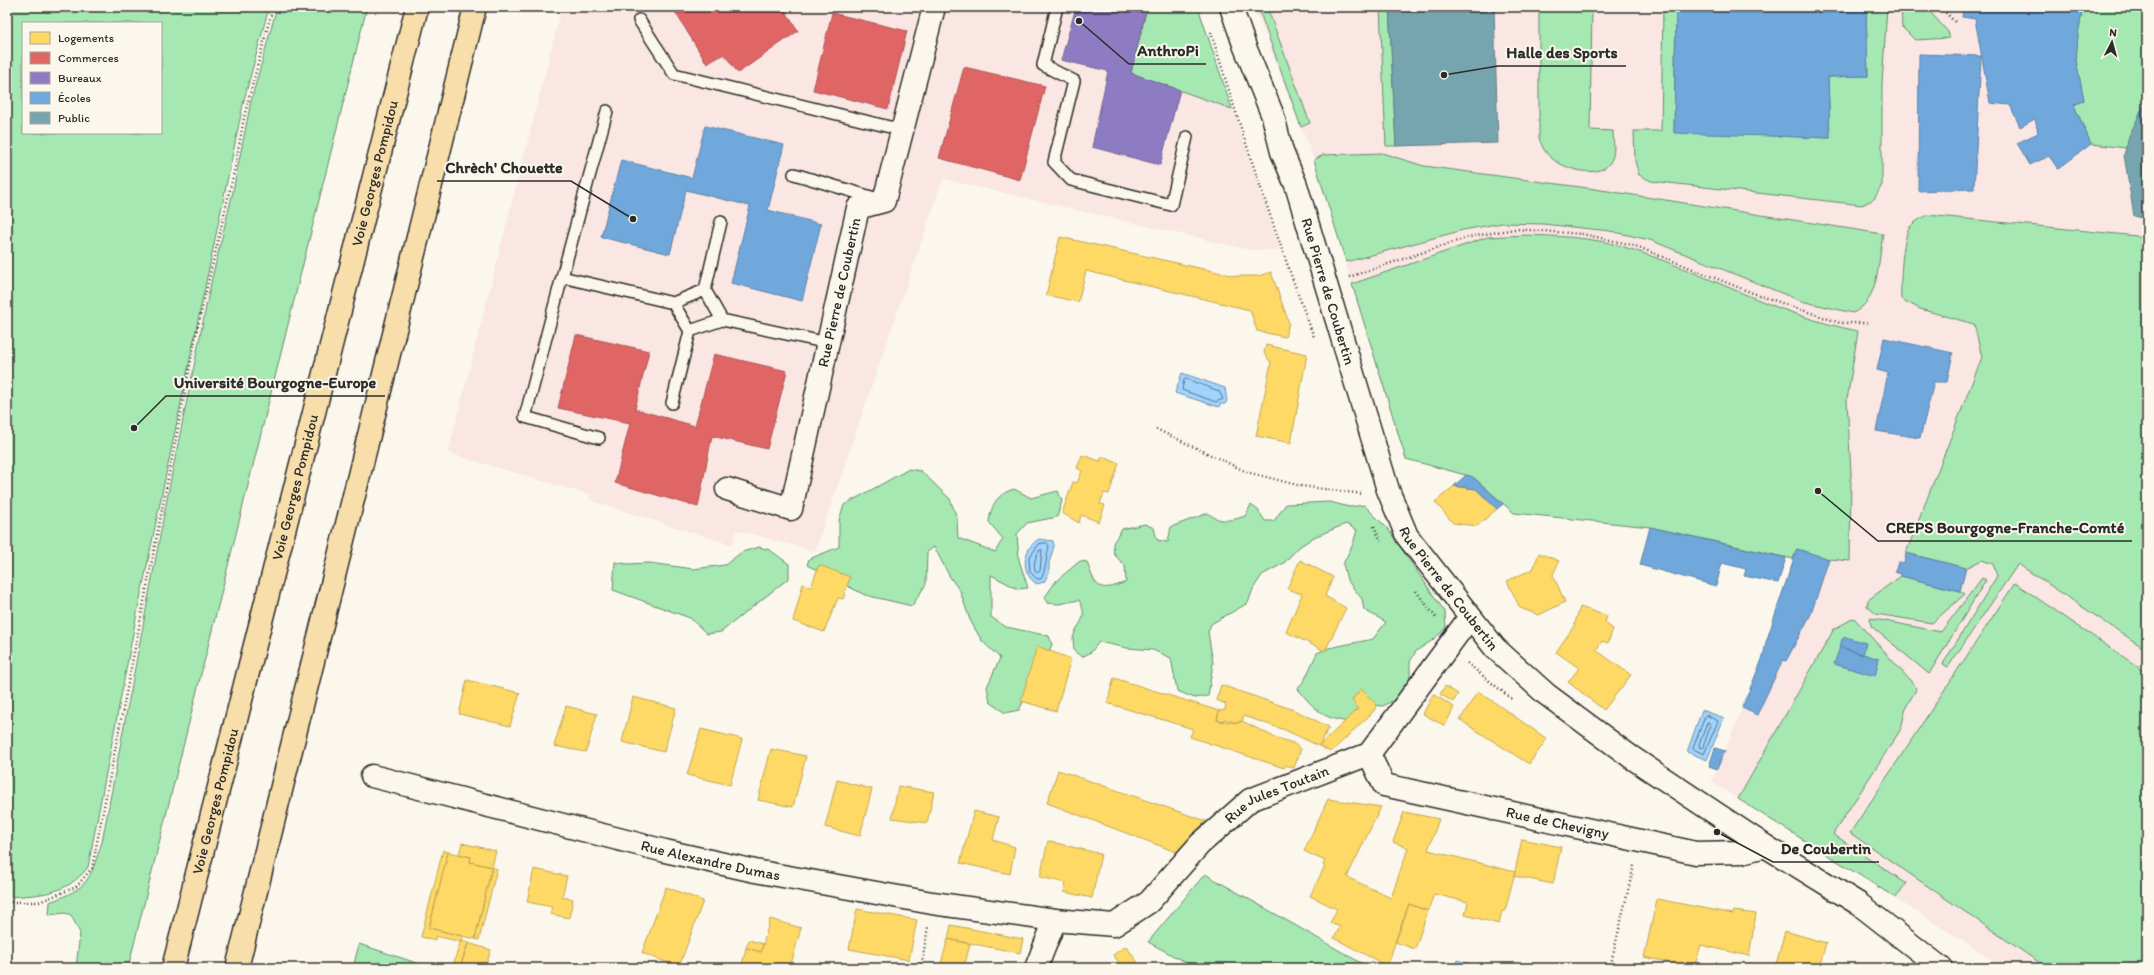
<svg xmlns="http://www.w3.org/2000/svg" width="2154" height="975" font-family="Itim,sans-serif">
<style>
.built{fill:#fae6e3}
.green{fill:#a6e8b2;stroke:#688a6e;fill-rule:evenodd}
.water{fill:#a0d4ff;stroke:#7190aa}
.homes{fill:#ffd966;stroke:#bfa554}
.shops{fill:#e06666;stroke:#aa5454}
.offices{fill:#8e7cc3;stroke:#706495}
.schools{fill:#6fa8dc;stroke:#5b82a7}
.public{fill:#76a5af;stroke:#608087}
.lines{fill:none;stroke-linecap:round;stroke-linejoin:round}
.shore{stroke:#5a6f80;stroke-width:1}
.lane-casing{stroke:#2b2b2b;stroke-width:14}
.street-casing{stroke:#2b2b2b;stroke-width:25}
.secondary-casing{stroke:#2b2b2b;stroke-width:25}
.highway-casing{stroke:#2b2b2b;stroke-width:25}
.path{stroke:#2b2b2b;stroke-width:2.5;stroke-dasharray:1 3;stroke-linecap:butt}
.lane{stroke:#fbf7ec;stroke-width:11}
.street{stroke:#fbf7ec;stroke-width:22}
.secondary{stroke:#fbf7ec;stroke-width:22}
.highway{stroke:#f8deab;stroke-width:22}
.labels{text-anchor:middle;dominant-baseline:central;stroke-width:4;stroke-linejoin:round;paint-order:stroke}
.street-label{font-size:15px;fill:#2b2b2b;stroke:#fbf7ec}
.leader{fill:none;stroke:#2b2b2b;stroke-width:1.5}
.callout-dot{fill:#2b2b2b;stroke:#fbf7ec;stroke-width:1.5}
.callout-label{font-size:16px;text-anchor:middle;font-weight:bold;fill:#2b2b2b;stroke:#fbf7ec;stroke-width:4;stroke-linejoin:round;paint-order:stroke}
</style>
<rect width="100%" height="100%" fill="#fbf7ec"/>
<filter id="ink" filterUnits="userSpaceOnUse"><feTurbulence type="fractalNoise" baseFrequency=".025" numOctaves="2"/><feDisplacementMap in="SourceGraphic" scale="8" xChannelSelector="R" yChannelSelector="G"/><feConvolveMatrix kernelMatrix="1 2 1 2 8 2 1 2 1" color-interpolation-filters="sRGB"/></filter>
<g filter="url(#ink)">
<path class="built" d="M562,7h636l82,243h-30l-307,-71 -128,372 -78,-21 -5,15 -143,-45 1,-5 -142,-42z
M1254,7h893v961h-148l-11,-11 -276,-175 51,-125 3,-15 27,-83 -143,-32 -136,-14 -41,-36 -67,-18 -92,-299z"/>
<path class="green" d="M7,7h262l-25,93 -109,523 -47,244c-21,28 -48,28 -81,30zM23,23h138v110h-138z
M277,7h90l-239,961h-52l4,-35 -9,-18 -6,-2 -16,2 1,-13c40,-15 39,-21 52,-60l69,-364 41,-200 20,-82 19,-95z
M1147,7h51l34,102 -101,-36z
M1258,7h9l43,116 -9,4z
M1380,7h9l7,139h-10z
M1539,7h53l-2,123 23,1c0,7 2,18 0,25 -7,25 -44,15 -59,4 -8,-5 -12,-13 -15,-22z
M1663,7h13l-2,125 156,6 -2,-61 40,-1 -2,-66 -2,-3h23l-5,77v101l-8,14 -12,6 -211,-24 -12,-6 -4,-14 -1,-30h27z
M1901,7h25l22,25 2,6 -35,2 -13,-13z
M2083,7h64v92l-21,49 -35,-4 -17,-39 10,-5 -8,-40 2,-26z
M1382,153l42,13 171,23 288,45c-5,27 -3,66 -30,79l-52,-12 -151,-61 -40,-9 -67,-7 -41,-1 -39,7 -117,32 -32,-102 9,-5z
M1928,215l219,22v413l-129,-86 -70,103 -5,-3 54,-88 -4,-12 -11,-4 -16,8 -60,-15 76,-196 -8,-33 -54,-15 -19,-10c-1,-15 1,-61 9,-72 5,-6 12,-9 18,-12z
M1524,235c32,1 66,2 97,11 80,24 154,69 237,85l-11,69 4,73 -1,88 -21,-2 -32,-10 -4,10 -143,-32 -136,-14 -41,-36 -67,-18 -54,-175 136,-47z
M909,469l12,2 29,28 7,19 1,20 37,14 8,-13 -14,-17c2,-17 8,-28 25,-33l17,9 27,-7 4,10 -5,16 -30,6 -10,11 2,26 9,28 -10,1 -27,-14v42l15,10 43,9 3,9 -33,65 -14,3 -15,-11 -3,-15 13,-29 -18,-17 -12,-21 -10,-29 -10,-14 -16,-30 -7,5 -1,32 -14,22 -47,-11 -58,-30 2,-6 30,-12v-27l5,-15z
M1330,502l19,5 15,-2 24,24 57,83 1,16 -13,12 -17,11 -6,11v20l-9,14 -18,10 -11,-1 -20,17c-28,-2 -37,-12 -54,-33l7,-10 12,-26 12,-5 44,-9 13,-17 -22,-12 -2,-11 -15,-19 -4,-16 10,-20 4,-14 -11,-6 -32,13 -15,10 -15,16 -22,12 -9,14 -5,14 -37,21 -3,8 5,31 -5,33 -13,2 -18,-7 -6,-33 -18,-8 -26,-2 -28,-6 -8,10 -9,5 -8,-6c0,-4 -1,-10 -1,-13 4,-16 17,-18 6,-38l-20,4 -12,-1 -2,-6 11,-16 24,-20 7,1c9,28 13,30 39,20l-1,-16 -11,-12 -1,-11 9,-14 23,-5 9,4 3,12 11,2 3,-15 37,-14c11,10 23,8 37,3l6,-11 7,5 7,11h9l12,-17z
M759,547l11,3 19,14v14l-68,54 -14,2 -17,-16 -77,-28 2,-28 12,2 22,-1 45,6 31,-4 17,-13z
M1901,576l59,15 5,3 -33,29 -56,-9 -9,-8 1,-6z
M1982,578l4,2 -57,94 -58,-48 -1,-8 71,14z
M2015,583l132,90v295h-100l-197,-135z
M1854,618l63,70 -11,19 -5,22 -68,105 73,49 -10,15 -158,-99 96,-170z
M1205,874l165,94h-174l-48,-26z
M359,944l73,24h-79z"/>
<path class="water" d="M1182,373l43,15 2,13 -2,3h-5l-1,3 -44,-14z
M1039,539l14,2 1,5 -5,17v10l-5,9 -7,2c-17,-10 -15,-36 2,-45z
M1702,710l22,8 -17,42 -20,-8z
M1457,960l20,6v2h-22z"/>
<path class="homes" d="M1060,237l175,39h23l13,-4 18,51 -4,14 -28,-6 -7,-21 -164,-39 -8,31 -32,-7z
M1266,345l41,9 -16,89 -35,-7 15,-73 -7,-10z
M1082,455l18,6 2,-4 17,6 -10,31 -5,-1 -4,11 5,1 -6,17 -18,-7 -2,8 -17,-10 11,-31 4,1 5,-12 -5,-3z
M1454,486l22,3 21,20 -20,17 -24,-3 -18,-21z
M1539,553l20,8 -6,14 12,27 -26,13 -19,-7 -13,-27 26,-12z
M1300,560l33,17 -8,19 21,12 -21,43 -39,-19 16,-38 -15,-5z
M819,565l31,12 -7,22 -5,-1 -14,34 -31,-11 10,-37 8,3z
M1580,607l27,9 -2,7 8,6 -5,14 -6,-2 -6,9 35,25 -27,35 -36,-28 11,-14 -23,-16 18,-26z
M1037,646l34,13 -15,52 -35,-10z
M1114,678l105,33 -2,9 20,3 5,-2 32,16 19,6 8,6 -7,19 -8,-3 -2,3 -94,-31 3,-8 -86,-26z
M467,680l53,13 -10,33 -51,-12z
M1221,685l73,25 35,17 -10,19 -34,-16 -41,-14 -2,5 -5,2 -13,-4 -1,3 -6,-2 2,-9 6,-1 1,-6 -10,-4z
M1445,686l13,8 -5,8 -13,-8z
M1361,689l16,16 -4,7 -42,40 -12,-6 39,-37 -6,-9z
M1478,691l69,48 -18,25 -69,-44z
M1433,694l21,13 -9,19 -22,-12z
M633,697l43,11 -12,44 -42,-10z
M566,706l31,8 -11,38 -32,-6z
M701,729l41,10 -12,46 -43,-10z
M771,749l35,7 -13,51 -35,-7z
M1058,770l148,51 -30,31 -129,-49z
M837,780l35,9 -12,47 -35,-9z
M898,786l36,6 -7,31 -35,-5z
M1328,799l53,8 -34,70 44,21 17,-50 -15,-6 11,-30 35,7 -11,31 87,22 -10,39h-3l-3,13 -34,-9 3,-13 -34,-8 -6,17 -19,-7 -22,62 -53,-28 6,-11 -10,-4 7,-14 -27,-13 15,-30 -2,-1 2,-4 -21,-10z
M974,811l25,6 -6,23 22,7 -5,27 -50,-11z
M1522,839l39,8 -8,37 -39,-8z
M1048,841l53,13 -9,44 -28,-6 2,-9 -26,-6z
M462,843l34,8 -4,16 -22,-5 1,-5 -12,-3z
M443,850l5,2 -19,76 33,8 -1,6 -25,-6 -1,4 -14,-3z
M448,852l23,5 -1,5 22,5 -17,72 -46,-11z
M492,867l5,2 -18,71 -4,-1z
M534,869l33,7 -5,21 11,2 -4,19 -19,-4 2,-7 -25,-5z
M666,887l37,14 -24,66 -37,-14z
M1657,899l76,15 1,-3 22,3 -7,42 -48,-11 -7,23 -50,-11z
M1409,904l19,7 -13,38 -20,-7z
M857,909l60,11 -8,40 -60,-11z
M770,919l31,9 -11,40h-37l-11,-3 4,-17 15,4z
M951,925l72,14 -3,14 -72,-14z
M1785,931l41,12 -7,25h-44z
M948,939l22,5 -6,24 -23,-5z
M461,940l7,3 -8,25h-8z
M749,940l14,4 -2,8 -15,-4z
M468,943l23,7 -6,18h-25z
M1126,946l14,20 -2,2h-15l-10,-13z"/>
<path class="shops" d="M672,7h111l15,24 -60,42 -14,-19 -17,10z
M832,13l75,18 -19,78 -75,-19z
M964,67l81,19 -25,94 -81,-22z
M576,335l73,16 -14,58 60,17 19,-72 73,17 -20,78 -55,-13 -14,71 -83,-24 15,-60 -72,-15z"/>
<path class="offices" d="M1076,7h71l-16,66 49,17 -20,75 -68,-18 16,-76 -47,-11z"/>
<path class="schools" d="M1676,7h188l2,3 2,66 -40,1 2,61 -156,-5z
M1963,7h120l-5,27 -2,26 8,40 -10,5 17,39 -33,25 -9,-13 -19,9 -13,-22 21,-10 -3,-14 -15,8 -10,-22 -20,-2 -15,-84 -13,-2z
M1919,54l62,2 -7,133 -56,2z
M705,126l79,19 -16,65 53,14 -19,77 -71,-18 19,-77 -64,-16 -16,64 -69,-17 20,-77 71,18z
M1884,338l69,15 -6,29h-13l-14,56 -44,-7 12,-58 -11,-3z
M1466,475l7,2 30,27 -6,5 -21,-20 -22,-3z
M1650,527l136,31 -8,25 -34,-7 2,-7 -24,-6 -6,23 -76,-21z
M1797,549l32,10 -18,55 -25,47 -3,-1 -26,55 -15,-7 21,-51 3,-15z
M1906,553l60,15 -6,23 -59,-15v-2l-6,-2 3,-10 6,2z
M1845,637l21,6 -3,12 -23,-8 2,-8z
M1840,647l39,12 -4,17 -41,-12z
M1715,748l10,3 -8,18 -8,-3z"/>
<path class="public" d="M1389,7h105l4,136 -102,3z
M2147,99v120l-13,-3 -10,-61 5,-19z"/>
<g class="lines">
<path class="shore" d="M1186,379l33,12 4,8 -7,3 -34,-12 2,-10z
M1047,543l2,3c-2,9 -4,27 -8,33h-4l-7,-7 -1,-14 10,-14z
M1042,550l-2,21 -3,2c-5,-6 -2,-15 2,-22z
M1706,715l12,6 -14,33 -11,-5z
M1708,722l3,3 -8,22 -3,1 -1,-3z"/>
<g class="lane-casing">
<path id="lane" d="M1057,7l-14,58 31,16 -20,81 17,18 100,25 16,-68
M639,20l35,54 228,56
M607,111l-45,166 111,26
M794,174l84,25
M562,277l-37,140 74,21
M705,290l16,-68
M722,320l-32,11 -17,-28 32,-13 17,30 106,23
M672,403l18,-72"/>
</g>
<g class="street-casing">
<g id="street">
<path id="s1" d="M727,489l64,20 67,-301 26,-7 50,-194"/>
<path d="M1036,968l19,-48"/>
</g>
</g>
<g class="secondary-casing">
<g id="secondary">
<path id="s2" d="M1231,7l14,40 28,69 9,36 14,33 92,305 19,46 88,112 51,46 85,63 134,89 94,58 82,64"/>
<path id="s3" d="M1369,754l15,31 312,68 46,-1 23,-6"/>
<path id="s4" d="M372,776l293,75 90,20 177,32 123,17 59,5 35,-23 51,-58 50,-44 119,-46 101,-137"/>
</g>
</g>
<g class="highway-casing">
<g id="highway">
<path id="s5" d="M173,968l244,-961"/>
<path d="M237,968l238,-961"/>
</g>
</g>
<path class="path" d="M1940,7l16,16
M1211,32c31,103 65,204 103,305
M1349,277l120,-40 46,-8 67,5 51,11 117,47 90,31h28
M1156,429l91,43 54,14 62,8
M1374,526l7,15
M1416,591l21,28
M1467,663l46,37
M7,902h32l37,-15 16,-19 105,-538 37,-158 11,-59 28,-106
M921,968l7,-41
M1610,968l24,-103"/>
<use href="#lane" class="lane"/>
<use href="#street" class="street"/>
<use href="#secondary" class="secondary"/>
<use href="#highway" class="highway"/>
</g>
</g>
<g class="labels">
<g class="street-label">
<text stroke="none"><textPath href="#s5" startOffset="820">Voie Georges Pompidou</textPath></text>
<text stroke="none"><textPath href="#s2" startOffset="301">Rue Pierre de Coubertin</textPath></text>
<text stroke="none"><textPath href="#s1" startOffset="289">Rue Pierre de Coubertin</textPath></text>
<text stroke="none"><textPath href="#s5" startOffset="496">Voie Georges Pompidou</textPath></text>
<text stroke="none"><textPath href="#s2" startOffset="625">Rue Pierre de Coubertin</textPath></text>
<text stroke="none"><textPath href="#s4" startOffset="970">Rue Jules Toutain</textPath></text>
<text stroke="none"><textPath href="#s5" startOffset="172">Voie Georges Pompidou</textPath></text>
<text stroke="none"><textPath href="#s3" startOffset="212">Rue de Chevigny</textPath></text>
<text stroke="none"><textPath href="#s4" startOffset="349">Rue Alexandre Dumas</textPath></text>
</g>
</g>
<path class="leader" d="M1079 21L1129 64H1206M1444 75L1498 66H1626M633 219L571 181H437M134 428L166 396H385M1818 491L1878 541H2132M1717 832L1773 862H1879"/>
<g class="callout-dot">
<circle cx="1079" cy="21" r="4"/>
<circle cx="1444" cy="75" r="4"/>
<circle cx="633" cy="219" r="4"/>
<circle cx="134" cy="428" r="4"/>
<circle cx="1818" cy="491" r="4"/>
<circle cx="1717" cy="832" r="4"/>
</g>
<g class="callout-label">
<text x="1168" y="56">AnthroPi</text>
<text x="1562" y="58">Halle des Sports</text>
<text x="504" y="173">Chrèch' Chouette</text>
<text x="275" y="388">Université Bourgogne-Europe</text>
<text x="2005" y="533">CREPS Bourgogne-Franche-Comté</text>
<text x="1826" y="854">De Coubertin</text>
</g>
<rect width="2154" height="975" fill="none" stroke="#fbf7ec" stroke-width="24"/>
<rect x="12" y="12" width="2130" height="951" fill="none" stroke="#2b2b2b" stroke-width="1.5" filter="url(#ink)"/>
<rect x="22" y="22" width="140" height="112" fill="#fbf7ec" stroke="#a8a59f"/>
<rect x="30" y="32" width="20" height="12" fill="#ffd966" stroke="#a8a59f"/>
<text x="58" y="42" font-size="12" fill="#2b2b2b">Logements</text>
<rect x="30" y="52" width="20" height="12" fill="#e06666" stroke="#a8a59f"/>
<text x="58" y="62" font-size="12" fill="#2b2b2b">Commerces</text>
<rect x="30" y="72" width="20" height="12" fill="#8e7cc3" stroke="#a8a59f"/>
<text x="58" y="82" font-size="12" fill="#2b2b2b">Bureaux</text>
<rect x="30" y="92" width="20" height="12" fill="#6fa8dc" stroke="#a8a59f"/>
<text x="58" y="102" font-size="12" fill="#2b2b2b">Écoles</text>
<rect x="30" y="112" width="20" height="12" fill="#76a5af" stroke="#a8a59f"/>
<text x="58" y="122" font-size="12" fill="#2b2b2b">Public</text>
<g transform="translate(2112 42) rotate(6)" stroke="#fbf7ec" stroke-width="3" paint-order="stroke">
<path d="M0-3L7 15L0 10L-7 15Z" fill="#2b2b2b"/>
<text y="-6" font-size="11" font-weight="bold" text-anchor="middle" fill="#2b2b2b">N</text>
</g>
</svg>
